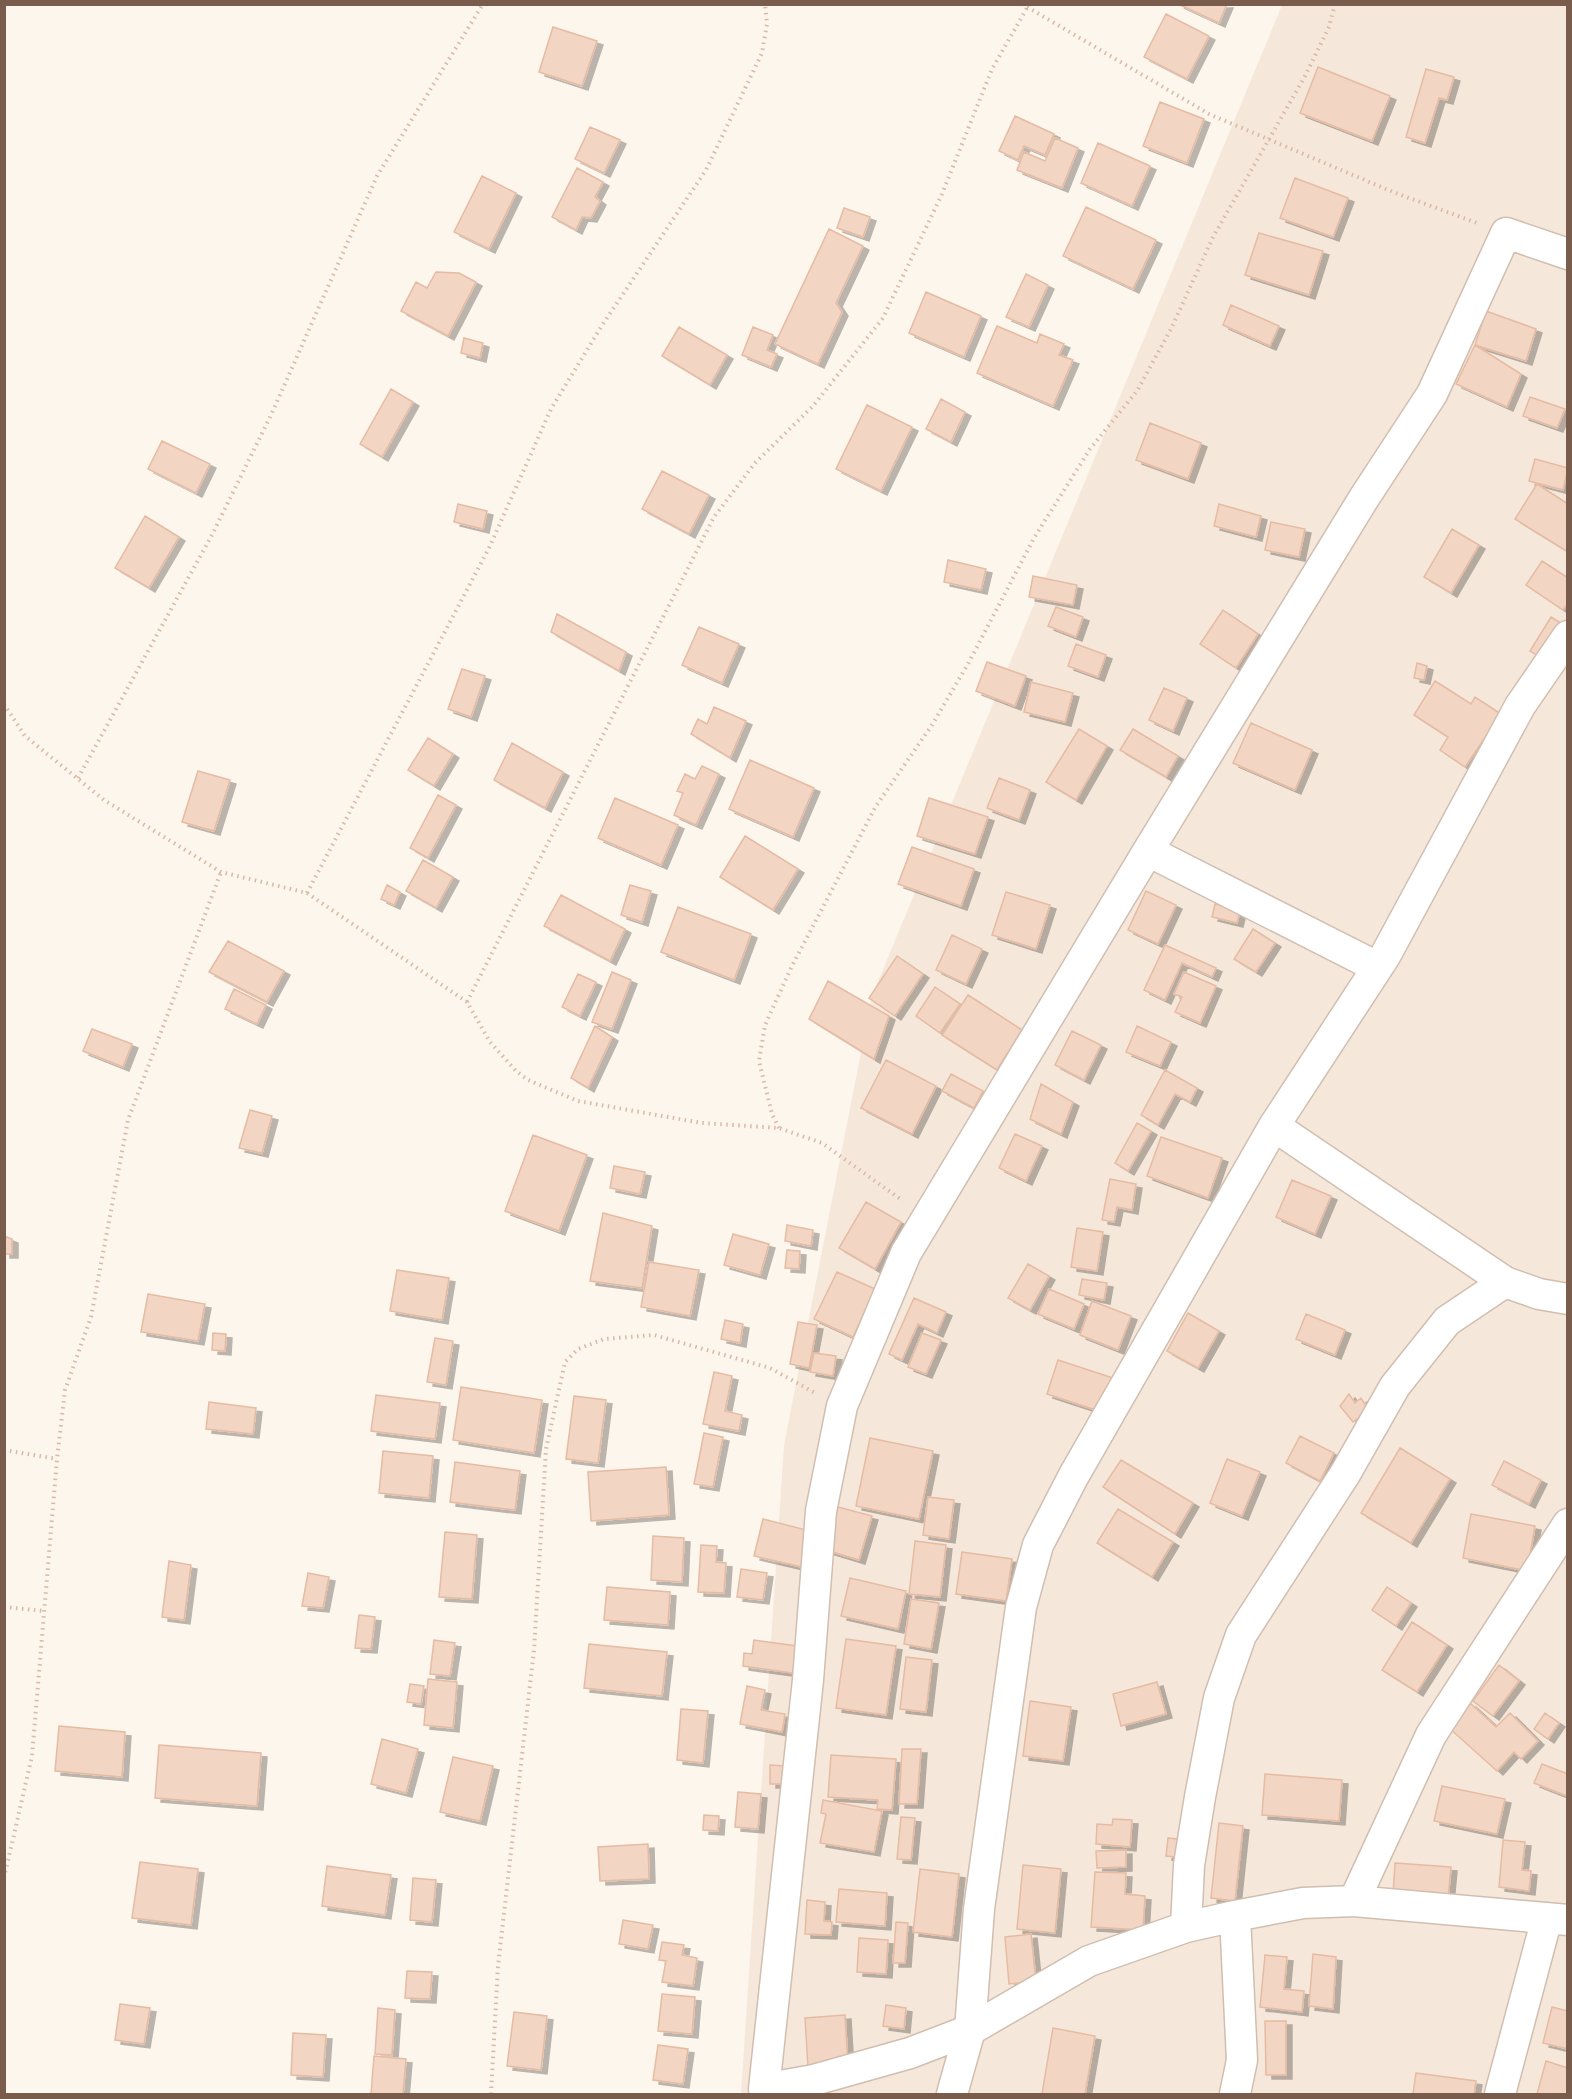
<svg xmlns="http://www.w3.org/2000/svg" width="1572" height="2099" font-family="Karla,sans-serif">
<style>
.residential{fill:#f5e8da}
.building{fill:#f3d5c3;stroke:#e6bba3;stroke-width:1.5;filter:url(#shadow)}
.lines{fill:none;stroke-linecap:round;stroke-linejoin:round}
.minor-casing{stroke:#d1beb0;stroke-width:33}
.path{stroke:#d9b8a5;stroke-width:4;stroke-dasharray:1.5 4.5;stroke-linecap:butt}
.minor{stroke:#fff;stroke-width:30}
</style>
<defs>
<filter id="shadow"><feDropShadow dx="6" dy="4" stdDeviation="0" flood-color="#0004"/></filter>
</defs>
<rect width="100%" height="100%" fill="#fdf6ec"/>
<path class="residential" d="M1282,5h285v2089h-826l43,-649 88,-449z"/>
<path class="building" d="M1178,4h49l-8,19z
M1166,14l43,22 -22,43 -43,-22z
M553,27l44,14 -15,45 -43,-14z
M1318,67l72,29 -18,45 -72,-28z
M1426,69l28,8 -7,23 -8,-2 -14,45 -19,-6z
M1160,102l44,17 -17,44 -44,-17z
M1015,116l39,18 -9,21 -21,-9 -6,14 -19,-9z
M590,127l30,13 -16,33 -29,-14z
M1055,138l23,10 -16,40 -45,-18 7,-18 21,9z
M1098,143l52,23 -18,40 -51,-23z
M577,168l26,14 -8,15 5,4 -9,17 -9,-1 -6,13 -24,-13z
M482,176l34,17 -27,56 -35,-17z
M1295,178l53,20 -15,39 -53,-19z
M1086,207l70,33 -23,49 -70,-33z
M844,208l26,9 -7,20 -26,-9z
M829,229l34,17 -27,57 6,9 -24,52 -43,-20z
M1259,233l64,18 -14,44 -64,-20z
M436,272l23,1 17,9 -28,54 -47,-25 15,-29 11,6z
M1026,274l22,11 -19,42 -23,-10z
M926,292l55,24 -17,41 -55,-24z
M1231,305l48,21 -9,20 -47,-21z
M1486,311l50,18 -10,32 -51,-16z
M997,326l40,17 3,-9 24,10 -5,11 14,5 -20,46 -76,-33z
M679,327l48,28 -17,30 -48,-29z
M753,327l20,8 -6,15 10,4 -6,13 -29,-12z
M464,338l19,5 -3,15 -19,-5z
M1475,345l46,29 -14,33 -51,-23z
M391,389l22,13 -31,55 -22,-13z
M1530,397l35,12 -8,19 -34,-12z
M941,399l24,13 -14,30 -25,-13z
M867,405l45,22 -31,64 -45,-22z
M1150,423l51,20 -13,36 -52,-19z
M162,441l48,23 -14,29 -48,-24z
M1535,459l33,9 -5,22 -34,-9z
M662,471l47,24 -20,39 -47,-25z
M1537,484l31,20v48l-53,-33z
M458,504l29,7 -4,18 -29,-7z
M1219,504l42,12 -5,21 -42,-11z
M145,516l34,21 -30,51 -34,-20z
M1271,522l34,7 -6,28 -34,-7z
M1452,529l27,16 -28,48 -27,-16z
M948,560l38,9 -5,21 -37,-8z
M1542,561l26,17v25l-5,7 -37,-25z
M1033,576l44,9 -4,20 -44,-8z
M1056,607l27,10 -7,20 -28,-11z
M1223,610l35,24 -22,34 -36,-24z
M557,614l69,38 -7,19 -68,-39z
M1551,617l13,8 -21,34 -13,-8z
M699,627l40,17 -17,39 -40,-18z
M1076,644l30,11 -8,22 -30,-11z
M987,662l39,14 -11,30 -39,-15z
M1417,663l10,3 -3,14 -10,-2z
M462,669l23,7 -14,41 -23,-8z
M1435,681l36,23 4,-7 26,17 -36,53 -25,-17 8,-13 -34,-22z
M1031,682l42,11 -8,29 -41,-10z
M1164,688l23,10 -14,33 -24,-11z
M714,707l32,14 -16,37 -39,-24 7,-15 9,5z
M1251,723l61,27 -17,40 -62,-27z
M1079,729l28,17 -31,54 -30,-18z
M1133,729l45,27 -12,21 -46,-27z
M428,738l25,16 -19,32 -26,-16z
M512,743l51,29 -18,36 -51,-28z
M750,760l64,28 -21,49 -64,-28z
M702,766l17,8 -23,51 -22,-10 9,-22 -6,-2 8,-17 10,5z
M198,771l32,9 -16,51 -32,-9z
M999,778l31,12 -11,30 -32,-12z
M438,795l18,10 -28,53 -18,-10z
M615,798l63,27 -17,40 -63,-27z
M929,798l59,19 -13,37 -58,-18z
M745,836l53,33 -25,41 -53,-33z
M912,847l62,22 -13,37 -63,-22z
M423,860l30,17 -17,31 -30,-17z
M387,885l13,7 -6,13 -13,-6z
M630,885l21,6 -9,31 -21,-7z
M1146,891l30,14 -18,39 -30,-14z
M1006,892l44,13 -14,44 -44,-14z
M561,895l64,34 -15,32 -66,-35z
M1215,904l25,6 -3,13 -25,-6z
M678,907l73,27 -17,46 -73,-28z
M1253,929l22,14 -19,29 -22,-13z
M952,935l30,14 -16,35 -30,-14z
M228,941l56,30 -17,31 -58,-30z
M1165,945l51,23 -4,9 -30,-14 -17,37 -21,-10z
M897,956l26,18 -28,42 -26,-18z
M612,972l19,8 -19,49 -20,-7z
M1184,972l32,14 -16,37 -25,-11 7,-15 -8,-3z
M578,974l18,8 -16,34 -18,-9z
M828,981l61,35 -15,43 -65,-40z
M935,987l25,17 -20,29 -24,-17z
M234,989l32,16 -9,19 -32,-15z
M968,995l54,35 -25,40 -55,-35z
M595,1026l17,11 -24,51 -17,-10z
M1137,1026l34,16 -11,24 -34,-14z
M92,1029l40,15 -9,23 -40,-16z
M1072,1031l29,14 -17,35 -29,-15z
M886,1060l50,26 -24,48 -51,-26z
M1165,1070l32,18 -7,14 -15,-8 -17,31 -17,-10z
M951,1074l32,17 -9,17 -32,-17z
M1041,1084l32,18 -12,32 -31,-15z
M250,1110l22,6 -10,37 -23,-5z
M1137,1123l14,8 -23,40 -13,-8z
M1015,1134l27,12 -16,35 -27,-13z
M533,1135l54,20 -28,76 -54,-20z
M1161,1137l61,21 -14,40 -61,-22z
M614,1166l31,6 -5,22 -30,-6z
M1110,1179l26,5 -4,26 -15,-3 -3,15 -12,-2z
M1292,1180l39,16 -16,38 -39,-17z
M866,1202l35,20 -26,47 -36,-21z
M603,1213l49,13 -10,62 -52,-7z
M787,1225l26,5 -2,16 -26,-5z
M1077,1228l26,4 -6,39 -26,-4z
M733,1234l36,10 -9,31 -36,-10z
M4,1236l8,3v15h-8z
M787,1250l13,1 -1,18 -14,-1z
M649,1262l50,8 -9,46 -49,-9z
M1028,1264l21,12 -19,34 -22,-12z
M397,1270l52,8 -7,42 -52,-9z
M837,1272l38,17 -22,48 -39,-18z
M1082,1279l25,4 -3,17 -25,-5z
M1049,1289l35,15 -10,25 -36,-15z
M148,1294l57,10 -7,37 -57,-9z
M914,1298l32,14 -9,21 -19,-9 -16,36 -13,-6z
M1092,1301l39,15 -13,34 -38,-15z
M1188,1313l31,18 -21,37 -31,-17z
M1306,1314l39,16 -10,25 -39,-16z
M725,1320l18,4 -3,19 -19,-4z
M798,1322l19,3 -8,43 -19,-4z
M213,1333l13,1 -1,17 -13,-1z
M922,1333l19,7 -15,34 -18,-7z
M435,1338l18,3 -7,44 -19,-3z
M814,1353l22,3 -3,20 -23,-4z
M1058,1360l55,18 -11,34 -55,-18z
M714,1372l18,4 -7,35 17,4 -3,16 -36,-7z
M461,1387l81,13 -8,53 -81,-13z
M1349,1394l6,9 6,-5 8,12 -16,12 -13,-16z
M376,1395l64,8 -5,36 -64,-8z
M574,1396l32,4 -8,63 -32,-4z
M209,1402l47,6 -3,26 -47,-5z
M704,1433l19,4 -10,50 -19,-3z
M1300,1436l34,17 -14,28 -34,-18z
M870,1438l63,13 -14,68 -63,-13z
M1400,1448l50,31 -39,64 -50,-30z
M383,1451l50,5 -4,42 -50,-5z
M1227,1459l33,13 -18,44 -32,-13z
M1121,1460l72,43 -18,31 -72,-47z
M1504,1461l37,19 -12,24 -37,-19z
M455,1462l65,9 -5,39 -65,-8z
M666,1467l3,48 -78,6 -3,-49z
M928,1497l26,3 -5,39 -26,-4z
M838,1507l34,9 -13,44 -33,-10z
M1118,1509l55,33 -21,35 -55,-34z
M1471,1514l64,12 -8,45 -64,-13z
M763,1519l47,12 -8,36 -48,-11z
M445,1532l32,3 -5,64 -33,-2z
M653,1536l31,2 -2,44 -31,-2z
M915,1541l31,4 -6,52 -31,-3z
M701,1545l16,1 -1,16 10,1 -2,30 -26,-1z
M962,1552l50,7 -6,42 -50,-7z
M169,1561l22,4 -7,55 -22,-3z
M741,1569l26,4 -4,27 -26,-3z
M308,1573l21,4 -6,31 -21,-2z
M850,1578l56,13 -8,38 -57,-13z
M607,1587l63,5 -2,33 -64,-5z
M1387,1587l24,16 -15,23 -24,-16z
M911,1599l28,4 -8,46 -27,-5z
M359,1615l16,2 -4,32 -16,-1z
M1412,1622l35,23 -30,47 -35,-22z
M846,1639l50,7 -10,69 -50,-7z
M434,1640l21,3 -5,33 -20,-2z
M754,1640l43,6 -4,27 -50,-7 1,-13 8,1z
M589,1644l78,8 -5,44 -78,-8z
M906,1657l26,3 -6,52 -26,-3z
M1499,1665l20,16 -26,35 -20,-15z
M428,1679l29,3 -4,46 -29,-3z
M1157,1682l9,32 -45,12 -8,-32z
M410,1684l14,2 -3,18 -14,-2z
M747,1686l18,4 -4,20 24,4 -3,18 -42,-8z
M1030,1701l41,6 -8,54 -40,-5z
M1470,1703l26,24 14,-14 28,28 -17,18 -7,-7 -17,19 -49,-44z
M681,1709l27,2 -5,52 -26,-3z
M1545,1713l14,10 -11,16 -14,-10z
M59,1726l66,6 -3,45 -67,-6z
M382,1739l36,10 -12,44 -35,-9z
M159,1745l102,8 -4,53 -102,-8z
M902,1749h19l-4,55h-18z
M831,1755l65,4 -4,51 -15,-1 1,-9 -50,-3z
M453,1757l40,9 -13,55 -40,-9z
M1542,1764l26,10v25l-1,-3 -33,-13z
M770,1765l15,1 -1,18h-14z
M1265,1774l77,6 -3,41 -77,-6z
M1442,1786l63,13 -8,35 -63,-13z
M738,1792l23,2 -3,35 -23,-2z
M823,1800l59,11 -8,41 -54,-9 6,-29 -5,-1z
M704,1815l15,1 -1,15 -15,-1z
M901,1817l14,1 -4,42 -14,-1z
M1113,1819l19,1 -2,27 -34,-3 1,-20 15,1z
M1219,1823l24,3 -8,75 -24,-3z
M1168,1838l19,2 -2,18 -19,-2z
M1503,1840l22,2 -3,28 9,1 -2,20 -30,-4z
M648,1844l1,35 -49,2 -2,-34z
M1126,1850v17l-29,1 -1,-17z
M140,1862l58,7 -7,56 -59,-7z
M1395,1863l56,4 -3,32 -55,-4z
M1023,1865l38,4 -6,64 -38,-4z
M327,1866l64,9 -6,40 -63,-9z
M920,1869l39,5 -7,63 -39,-5z
M1095,1872l31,1 -1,21 20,2 -2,34 -52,-3z
M413,1878l23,2 -4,42 -22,-2z
M839,1889l48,4 -2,33 -49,-4z
M807,1900l18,2 -1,19 8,1 -1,13 -26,-1z
M623,1920l30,5 -5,24 -29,-5z
M896,1922l12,1 -3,40h-12z
M1031,1934l5,47 -27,3 -4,-47z
M859,1938l29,2 -2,34 -29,-2z
M662,1942l22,3 -2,10 15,3 -4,28 -31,-4 4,-21 -7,-1z
M1313,1954l23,3 -3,52 -24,-3z
M1265,1955l22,2 -3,32 20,2 -2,21 -42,-5z
M407,1971l25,1 -2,27 -25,-1z
M662,1994l33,3 -3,37 -34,-3z
M120,2004l30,4 -6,36 -29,-4z
M886,2005l20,3 -2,21 -21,-3z
M1552,2007l16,4v38l-25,-6z
M378,2008l17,2 -3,45 -17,-1z
M514,2012l33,4 -6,54 -34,-4z
M845,2015l3,51 -40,2 -3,-50z
M1265,2021h21v54h-20z
M1053,2028l42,8 -10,58h-43z
M293,2033l33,2 -3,42 -32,-2z
M658,2045l30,4 -5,35 -30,-4z
M374,2056l32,3 -3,35h-32z
M1546,2061l22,7v26h-31z
M1416,2073l60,8 -2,13h-61z"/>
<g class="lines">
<g class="minor-casing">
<path id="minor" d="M1148,851l216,-353 68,-104 74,-161 62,21
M1377,967l-229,-116 -242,402 -64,153 -21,105 -13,169 -44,409 50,-9 96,-27 60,-23 119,-69 97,-34 49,-11 68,-13 51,-2 214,19
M1274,1126l231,156 34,12 29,5
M1354,1901l77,-166 137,-211
M1186,1927l3,-62 11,-68 19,-99 22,-63 104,-161 50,-88 52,-65 58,-39
M952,2094l18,-64 9,-121 42,-302 17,-62 35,-68 201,-351 111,-170 135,-250 48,-70
M1235,2094l7,-34 -7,-144
M1500,2094l47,-176"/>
</g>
<path class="path" d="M1022,4l187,110 184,78 84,31
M4,704l21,32 79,64 117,72 86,21 160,109 23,40 26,29 12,9 50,21 124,22 77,5 43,15 81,58
M78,778l134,-243 60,-122 105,-237 106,-172
M307,893l182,-345 62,-139 50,-82 105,-157 56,-117 5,-29 -2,-20
M467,1002l247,-485 41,-54 58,-57 70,-88 59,-124 50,-125 35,-61
M779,1128l-7,-14 -13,-53 6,-36 27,-59 84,-160 56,-81 36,-61 66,-126 56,-89 47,-58 34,-62 42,-92 91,-159 25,-51 6,-23
M4,1450l53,9
M4,1607l40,4
M4,1878l28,-122 25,-297 8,-69 26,-73 37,-197 93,-248
M491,2094l7,-128 36,-316 12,-201 19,-87 13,-13 26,-10 50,-4 116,33 47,26"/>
<use href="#minor" class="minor"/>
</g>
<rect width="1572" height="2099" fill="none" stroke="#7a5c4d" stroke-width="12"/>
</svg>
